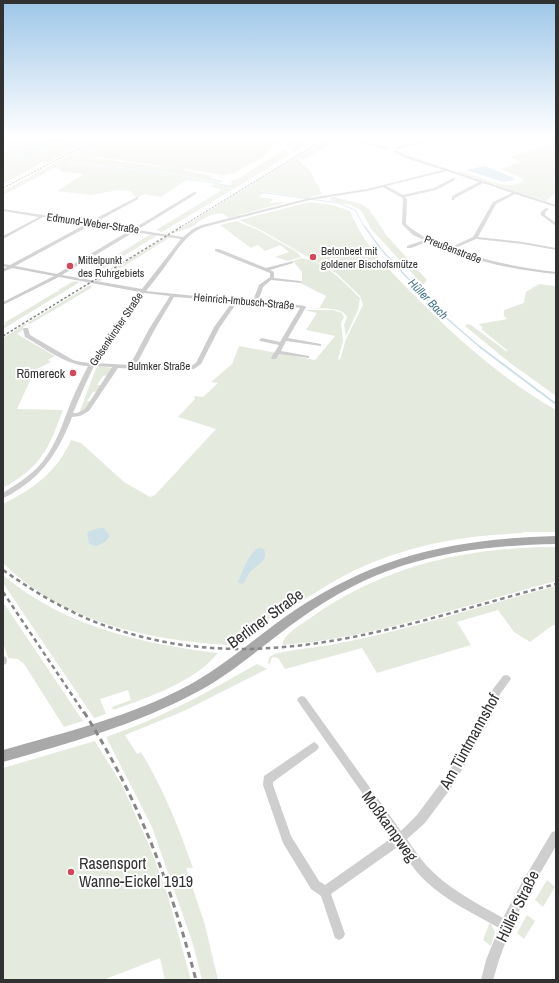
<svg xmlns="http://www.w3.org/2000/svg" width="559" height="983" font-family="'Archivo Narrow',sans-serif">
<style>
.green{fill:#e5eade}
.water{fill:#cde0e8}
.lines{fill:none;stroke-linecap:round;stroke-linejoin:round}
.stream-far2{stroke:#cde0e8;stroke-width:1}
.stream-far1{stroke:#cde0e8;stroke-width:1.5}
.stream{stroke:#cde0e8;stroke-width:2}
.minor{fill:#cecece;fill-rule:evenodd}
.major{fill:#a9a9a9;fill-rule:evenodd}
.rail-far3{stroke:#868686;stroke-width:1;stroke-dasharray:2 1.5;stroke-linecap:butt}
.rail-far2{stroke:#868686;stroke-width:1.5;stroke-dasharray:2.5 2;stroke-linecap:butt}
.rail-far1{stroke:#868686;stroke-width:2.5;stroke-dasharray:4.5 3.5;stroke-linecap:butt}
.rail{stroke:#868686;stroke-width:3;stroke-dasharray:6 4.5;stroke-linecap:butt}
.poi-dot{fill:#d5475b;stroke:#fff;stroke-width:1.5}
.labels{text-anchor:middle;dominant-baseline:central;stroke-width:4;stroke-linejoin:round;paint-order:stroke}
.far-street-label{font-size:11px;fill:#313131;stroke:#fff}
.far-poi-label{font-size:11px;fill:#313131;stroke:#fff;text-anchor:start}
.far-water-label{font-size:12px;font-style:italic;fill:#46768c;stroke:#fff}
.poi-label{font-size:13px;fill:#313131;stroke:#fff;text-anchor:end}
.near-street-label{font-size:16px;fill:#313131;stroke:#fff}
.near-poi-label{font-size:16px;fill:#313131;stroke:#fff;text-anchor:start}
</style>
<rect width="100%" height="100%" fill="#fff"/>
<path class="green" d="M3,136h107l-40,15 -23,12 -4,-1 -40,22z
M118,136h143l14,9 -12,12 -29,16 -10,2 -126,-18 -6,1 88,11 32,7 -1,2 12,3 -3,2 -51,-10 -102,-12 -3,2 107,12 41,9 -26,-4 -25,17 -17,-3 -5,3 -5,-1 -4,-5 -12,-1 -27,5 -34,-4 27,-17 -25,-3 2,-2 -6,-1 -52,27v-4c38,-20 74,-42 115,-55z
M262,136h33l3,1 -10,2 1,3 -12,3z
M306,136h16l-28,16 -9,-7z
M330,136l10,2 -37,22 -6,-3z
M556,142v50l-10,9 -91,-30c23,1 44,21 68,11l-1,-4 -22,-9 21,-7 -11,-5z
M281,147l10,7 -129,78 -6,-2 63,-38 2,-3 -11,-2 4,-3 20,2 -4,-1 3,-2 -4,-1 10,-4 44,-28z
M296,157l14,14 12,23 -15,4 -48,-7 5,2 -5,4 13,2 1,1 -4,3 18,-1 -58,16 -7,-5 -11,2 -12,6 -5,5 -23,8z
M334,197l27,7 8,5 18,27 40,44 -4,5 -52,-56 -10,-19 -10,-5 -19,-4 -3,-3z
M309,202l23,3 18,6c13,33 37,57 62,82 43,44 90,86 144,117v122h-33l1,1c-59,2 -117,12 -171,38 -24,12 -45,27 -68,40 -20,11 -41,18 -57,34 -80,-5 -166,-23 -225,-82v-59c30,-15 54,-32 68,-64l10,3 43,39 26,15 5,-2 61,-66 -38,-12 17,-18 -1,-3 9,1 15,-14 -7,-1 21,-18 7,-18 76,14 20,-24 -29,-6 11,-17 -13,-3h29l9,3 2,4 -3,6 2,18 -5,18 2,1 6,-21 17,-34 -3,-9 -24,-23 -77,-44 -20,-9z
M236,221l22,9 39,22 4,5 -13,4 -13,-4 14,-5 -9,-7 -15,6 -7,-6 -7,3 -31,-23z
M151,234l7,1 -72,44 -5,-2z
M166,237l3,1 -69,43h-5z
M301,258c25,4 42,23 59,40l-2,12 -12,26 -2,-11 3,-8 -3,-4c-11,-7 -25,-3 -38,-6l13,2 7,-13 -24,-12v-12l-9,-11z
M74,281l6,1 -77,47v-3l3,-2 -2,-1 52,-31 4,-1 -2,-1z
M539,284l17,2v110l-51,-37 -40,-33 2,-2 4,1 35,26h2l-27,-22 2,-1 -4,-4 28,-5 -3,-3v-6l20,-7 2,-11z
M90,285l2,2 -1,1 -61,36 -3,-1z
M25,324l2,1 -4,2 1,2 -7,5 38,22 -7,4 3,2 -16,8 -18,39 46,1c-15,40 -21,56 -60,78v-150z
M99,366l13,2 -3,7 -6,1 -6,9h5l-3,6 -6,1 -6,9h5l-6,9 -6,1 16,-43z
M556,547v34c-87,23 -184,58 -274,64 3,-13 21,-21 31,-29 73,-51 155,-69 243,-69z
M3,575c60,51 139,69 215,78 -22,28 -71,45 -105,57l-1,-3 19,-7 -3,-10 -28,9 6,15 -12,4 -91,-135z
M556,586v40l-3,-1 -23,17 -16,-10 -16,-22 -41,12 14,23 -94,28 -15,-25 -77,21 -7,-11 -6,-1 -2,7 -2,-1 1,-6c10,-7 46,-9 61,-12 76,-14 151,-39 226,-59z
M3,602l80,119 -19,6 -40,-63 -6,-5 -10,-1 -5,-16z
M257,664l10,5 -83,42 -59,24 12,19 4,-2c22,36 38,76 52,116h-7l19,57 13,55h-16l-9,-36 -41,-117 -46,-90c54,-18 102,-45 151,-73z
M95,741l27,44 27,60 18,48 24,87h-26l-5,-22 -57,22h-100v-212z
M547,880l8,7 -12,20 -8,-7z
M527,915l8,6 -11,18 -7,-6z
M490,922l5,10 -4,14 -8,-6z"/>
<path class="water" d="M66,137h2l-22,11 1,1 -13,4 -2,3 -12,-1 6,-5z
M485,166l27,11 3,3 -12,2 -37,-12z
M99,528h5l6,8 -5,6 -9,4 -7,-2 -2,-12z
M258,548l6,1c5,13 -7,15 -14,23 -2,3 -4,8 -6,11l-3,1 -3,-2c5,-11 9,-27 20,-34z"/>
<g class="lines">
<path class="stream-far2" d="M3,154l44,6
M64,162l104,12 66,13
M258,192l81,11 16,7 10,18"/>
<path class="stream-far1" d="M365,227l16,22 54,59 46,40"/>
<path class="stream" d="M480,347l76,57"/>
<path class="minor" d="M334,136h5l49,12 -2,1z
M439,136h4l-45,13 -3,-1z
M395,150l13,6 148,49v2l-41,-13 -19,10 -18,33 45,5 33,6v2l-33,-6 -47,-5 -23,10c33,12 68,19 103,23v2c-32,-3 -64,-9 -94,-19 -12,-3 -24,-7 -35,-13l-16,6h-4v-2l17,-6 -11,-5 -11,-11 1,-25 -2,-2 -18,-10 -16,4 -57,9 -106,27c-17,7 -24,19 -35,34 -7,10 -15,20 -23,30l70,7h38l5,-13 11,-8v-4l-55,-22v-2h4l47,19 27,-7v2l-23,7 4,2v6l26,3 2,1v1l-31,-3 -8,7 -4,12 46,7 1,1 -18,31 33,6v2l-35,-5 -5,10 28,5v2l-30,-4 -3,5h-4l-1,-1 8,-13 -19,-4 -1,-1 3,-2 18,4 20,-34 -44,-7h-18l-18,26 -19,37 -7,5 -32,1 -44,-2 -29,43 -9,5 -8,1c-11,29 -26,55 -53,72 -5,3 -10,7 -16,9v-5c12,-8 24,-15 35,-26 17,-18 24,-42 33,-65 5,-12 11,-24 17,-36 -23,-1 -43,-18 -63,-29l-2,-8 1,-1h4l2,7 43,25 8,2 9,1 24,-38 26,-33 -81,-15 -56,28v-3l51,-26 -42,-8 -9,4v-3l4,-2 -4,-1v-2l7,1 76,-41 -43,-7 -40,22v-3l36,-19 -36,-6v-2l86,13 48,-25h1v2l-44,24 39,6 61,-37h2v2l-59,36 46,7 11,-9 8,-3 108,-27 57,-9 76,-19 -37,-12 -12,-6zM447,171l32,11 -27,14v4h2l1,-2 28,-15 29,10 -19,9 -20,35 -24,11c-17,-6 -30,-13 -43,-24l1,-25 -2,-2 31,-7 19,-10v-2h-2l-19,10 -31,7 -17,-9zM91,225l38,6 -72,43 -42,-8zM134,232l47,7 -39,50 -80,-14zM144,293l26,3 -21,33 -19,36 -35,-2 23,-36zM174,297l59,4 -19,26 -18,36 -5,3 -55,-1 19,-36zM94,366l18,1 -27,42 -8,4h-4l12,-28z
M546,208l3,1 -4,3v3l11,8v3l-15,-11v-3z
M3,656l3,1 1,4 -1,3 -3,1z
M506,675l3,1 2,3 -11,15 -11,27 -35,63 -29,39 -18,16c6,9 12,18 19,26 21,23 50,38 77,53l18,-34 31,-52 4,-1v15l-27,46 -18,35 -12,33 -6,20h-12l5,-20 13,-32c-28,-16 -61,-31 -82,-56 -7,-8 -12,-17 -18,-26l-68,48 14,40 -2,4 -4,2 -4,-2 -14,-42 -10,-7 -28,-46 -20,-58 1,-9 47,-32 3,-2 3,2 2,3 -2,3 -44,32v3l18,51 28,45 6,4 68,-48 -94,-134 -2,-3 2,-3 3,-1 3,1 96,134 16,-16 29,-39 36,-60 11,-27 10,-13z"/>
<path class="major" d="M556,536v8c-98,2 -174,16 -255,74 -35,24 -66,54 -104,74 -61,33 -128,51 -194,70v-12c63,-18 130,-34 188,-66 37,-21 69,-50 104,-74 85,-56 160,-71 261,-74z"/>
<path class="rail-far3" d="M3,188l69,-36 42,-16
M179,228l150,-92"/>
<path class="rail-far2" d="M3,336l178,-109"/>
<path class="rail-far1" d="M3,570c23,16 45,30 70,42 19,10 41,17 62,23 145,40 282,-15 421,-51
M3,592l81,121"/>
<path class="rail" d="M84,712c54,86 86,170 112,268"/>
</g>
<linearGradient id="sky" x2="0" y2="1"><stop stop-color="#9dc6e8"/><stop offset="0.5" stop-color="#fff"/><stop offset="1" stop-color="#fff" stop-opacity="0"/></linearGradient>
<rect width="559" height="273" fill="url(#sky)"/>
<g class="poi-dot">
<circle cx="313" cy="257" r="4"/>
<circle cx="70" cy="266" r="4"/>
<circle cx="73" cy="373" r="4"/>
<circle cx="71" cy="872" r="4"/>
</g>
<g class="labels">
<g class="far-street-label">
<text transform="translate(93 223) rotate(8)">Edmund-Weber-Straße</text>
<text transform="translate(453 249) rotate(21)">Preußenstraße</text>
<text transform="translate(244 301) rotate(5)">Heinrich-Imbusch-Straße</text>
<text transform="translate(116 329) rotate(-56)">Gelsenkircher Straße</text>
<text x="159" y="366">Bulmker Straße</text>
</g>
<g class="far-poi-label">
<text x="321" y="251">Betonbeet mit<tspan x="321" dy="13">goldener Bischofsmütze</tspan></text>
<text x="78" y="260">Mittelpunkt<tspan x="78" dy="13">des Ruhrgebiets</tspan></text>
</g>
<g class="far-water-label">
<text transform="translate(428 299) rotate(46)">Hüller Bach</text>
</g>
<g class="poi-label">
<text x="65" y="373">Römereck</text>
</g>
<g class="near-street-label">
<text transform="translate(265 618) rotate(-36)">Berliner Straße</text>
<text transform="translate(469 741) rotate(-61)">Am Tüntmannshof</text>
<text transform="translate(390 826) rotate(54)">Moßkampweg</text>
<text transform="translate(517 906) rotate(-64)">Hüller Straße</text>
</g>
<g class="near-poi-label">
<text x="79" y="863">Rasensport<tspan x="79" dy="18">Wanne-Eickel 1919</tspan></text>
</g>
</g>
<rect width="559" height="983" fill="none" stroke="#313131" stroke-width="8"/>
</svg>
